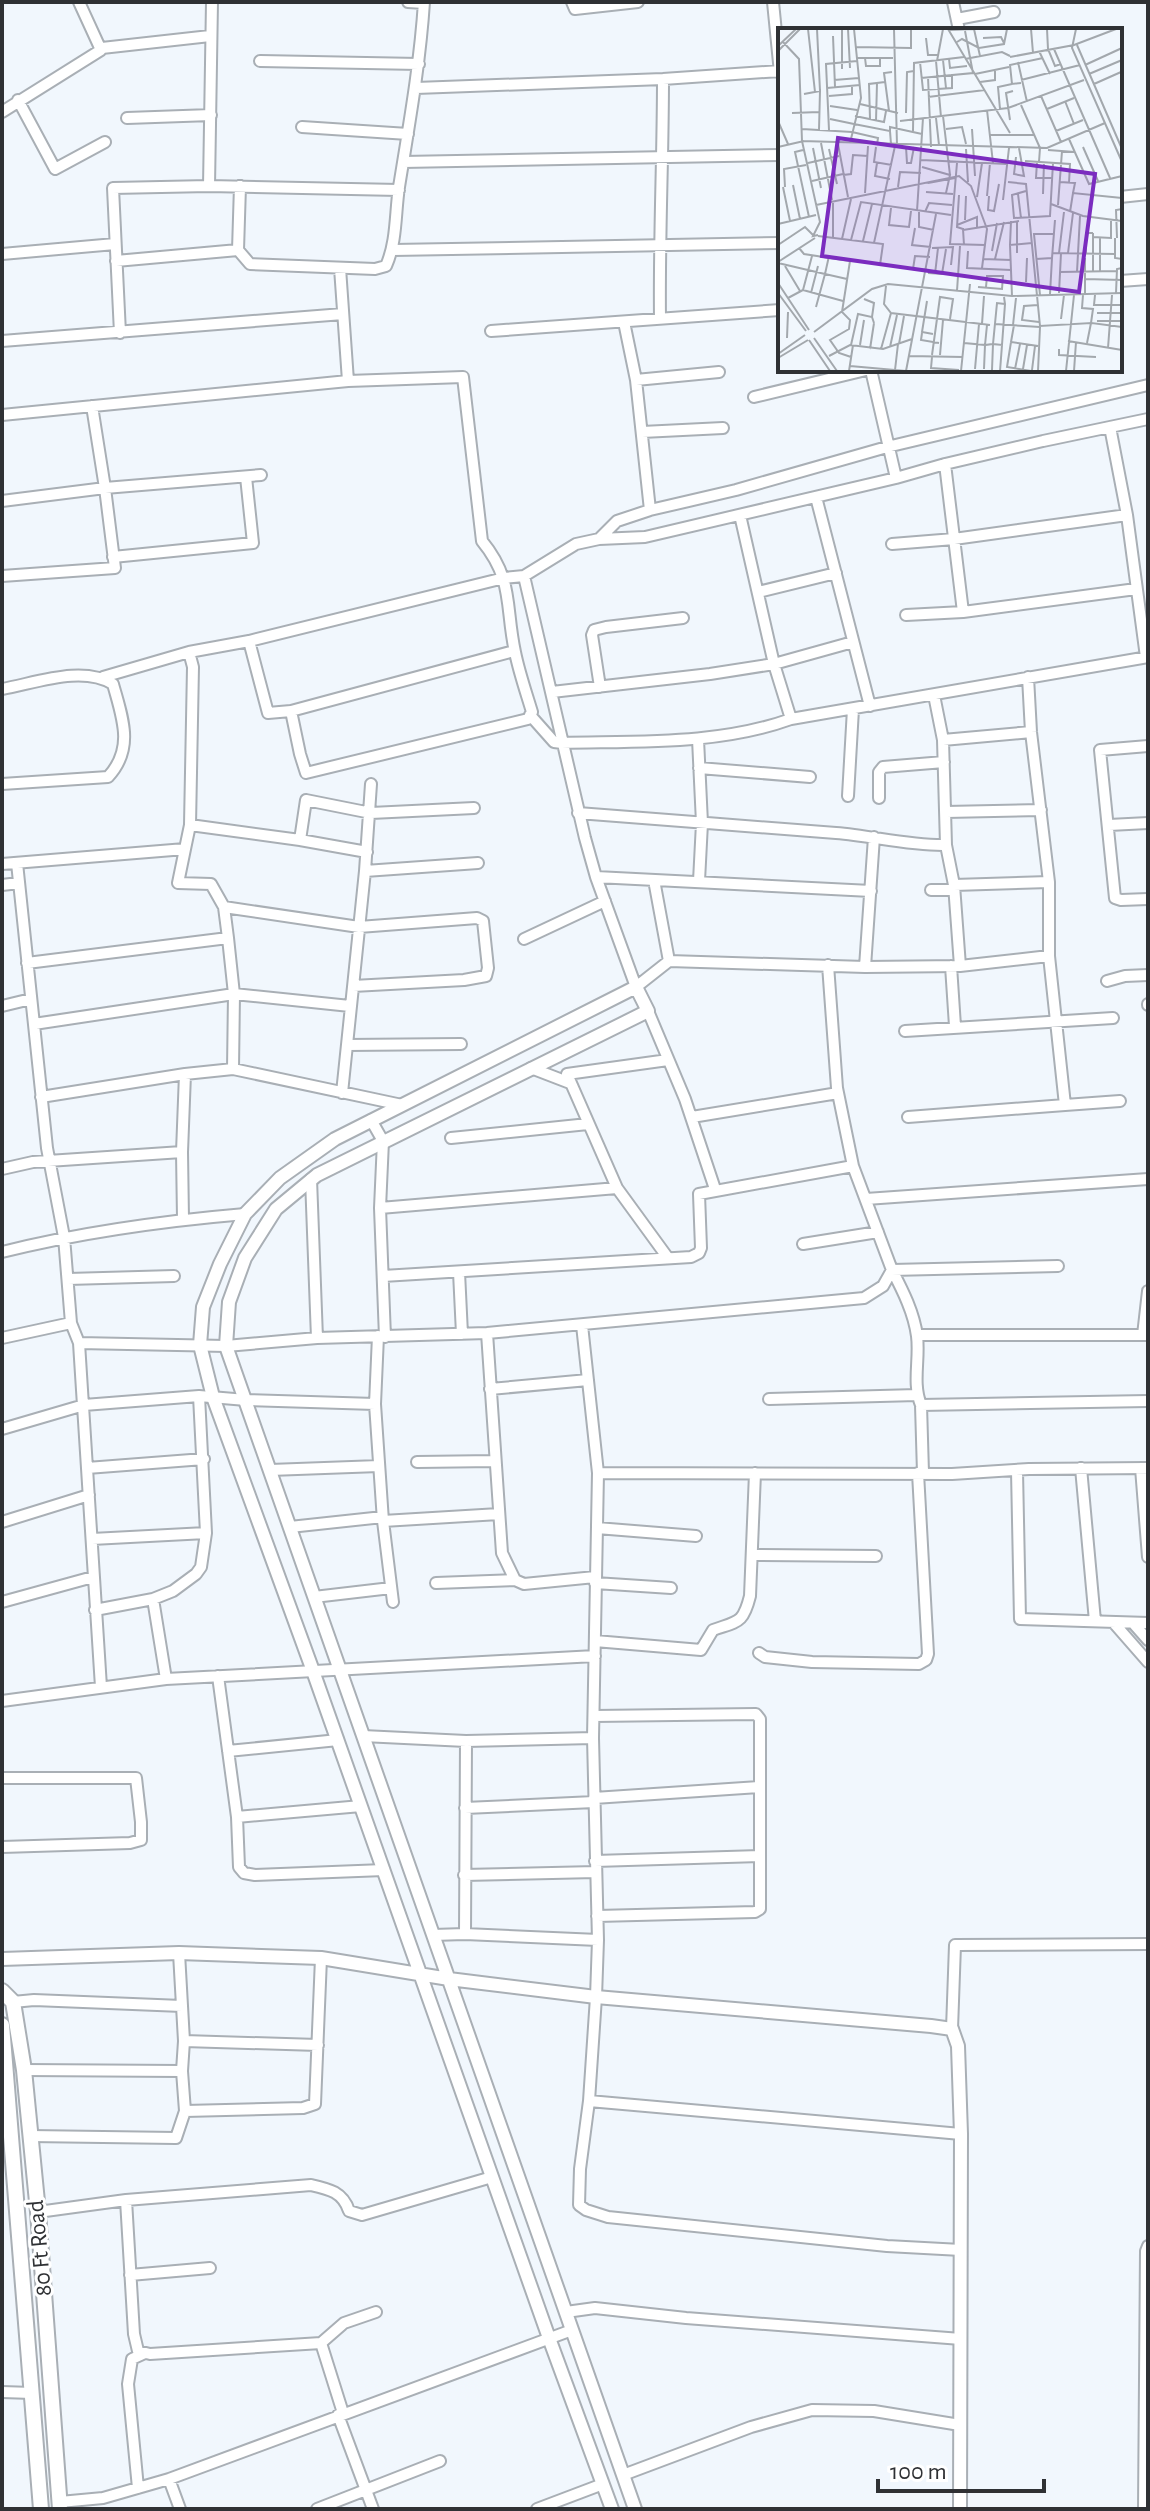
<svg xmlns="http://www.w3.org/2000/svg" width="1150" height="2511" font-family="'Alegreya Sans',sans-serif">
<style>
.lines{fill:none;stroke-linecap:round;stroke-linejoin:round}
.minor-casing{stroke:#a9afb5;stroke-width:14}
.tertiary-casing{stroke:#a9afb5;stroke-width:16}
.secondary-casing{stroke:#a9afb5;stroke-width:18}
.minor{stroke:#fff;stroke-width:10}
.tertiary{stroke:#fff;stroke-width:12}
.secondary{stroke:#fff;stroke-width:14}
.labels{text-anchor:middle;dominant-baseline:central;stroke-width:6;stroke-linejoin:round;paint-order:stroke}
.street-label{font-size:24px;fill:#2f3134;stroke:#fff}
.inset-road{fill:none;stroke:#a3a8ad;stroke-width:2}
.view{fill:#7b2cbf;fill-opacity:0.15;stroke:#7b2cbf;stroke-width:4}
.inset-edge{fill:none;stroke:#2f3134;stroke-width:4}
</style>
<rect width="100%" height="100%" fill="#f1f7fd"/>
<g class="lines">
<defs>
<path id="minor" d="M 212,2 L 209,186 L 399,190
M 408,2 L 424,3
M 572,2 L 575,9 L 638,2
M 773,2 L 780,73
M 953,2 L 959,30
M 957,19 L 994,12
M 102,48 L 210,36
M 260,61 L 419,64
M 416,88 L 663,79 L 780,71
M 18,100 L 55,169 L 105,142
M 2,112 L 101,50 L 79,2
M 127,118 L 211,115
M 302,127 L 408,134
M 403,162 L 780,155
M 240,186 L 238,250 L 250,264 L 375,269 L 386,266 C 397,241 395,214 399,187 C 409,125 420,64 424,2
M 1120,197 L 1148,194
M 393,250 L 780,243
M 2,254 L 115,244
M 116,261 L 238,250
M 340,268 L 348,381
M 1120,281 L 1148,279
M 660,318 C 659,238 663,158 663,79
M 624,322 L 636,380 L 650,510 L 736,490 L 887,447 L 1148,385
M 491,331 L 780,310
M 120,333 L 113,188 L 209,186
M 2,341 L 343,314
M 871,370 L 896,478
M 636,380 L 719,372
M 754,397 L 866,370
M 2,415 L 348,381 L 463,377 L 482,541 C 514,580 505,606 515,652 C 519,672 526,692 532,712 L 528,719 L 306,773 L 300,754 L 291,711 L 268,713 L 249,641
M 1110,427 L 1127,515 L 1146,657
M 642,432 L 723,428
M 945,464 L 963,612
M 816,497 L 870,706
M 2,501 L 105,488 L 261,475
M 599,539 L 617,521 L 650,510
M 892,544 L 954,539 L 1127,515
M 113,557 L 253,543 L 246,477
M 2,576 L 115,568 L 105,488 L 92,406
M 524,576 L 585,838 L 596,877 L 636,987 L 669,961 L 865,967 L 960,966 L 1049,956
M 758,592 L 836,573
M 906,615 L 963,612 L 1136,589
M 103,677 L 189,652
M 600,687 L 592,635 L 594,630 L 606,627 L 683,618
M 2,689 C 36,683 82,665 113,684 C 122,717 135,748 108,777 L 2,784
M 552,692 L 710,674 L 774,664 L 853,642
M 934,695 L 943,740 L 946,845 L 954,885 L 960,966
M 291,711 L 514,651
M 530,715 L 554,742 L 562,743 C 639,741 719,745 791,719 L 774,664 L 740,515
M 791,719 L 1148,657
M 698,739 L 702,823 L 699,881
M 943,740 L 1031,732
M 1148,746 L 1100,750 L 1115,898 L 1121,900 L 1148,899
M 699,768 L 810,777
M 848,796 L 853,709
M 879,798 L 879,772 L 883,767 L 944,762
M 946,812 L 1041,810
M 578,813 C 664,820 750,826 836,833 C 873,836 910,846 946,845
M 190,825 L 300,840 L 367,852
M 1109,825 L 1148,823
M 300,840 L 306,800 L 371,813 L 474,808
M 185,849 L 178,883 L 211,884 L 224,907 L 228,938 L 234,994 L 233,1069
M 17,863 L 47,1148 L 64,1237 L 71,1323 L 79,1343 L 101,1687
M 2,864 L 185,849 L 190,825 L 193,667 L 189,652 L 249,641 L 504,578 L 524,576 L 576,544 L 599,539 L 645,537 L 896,478 L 945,464 L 1043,441 L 1148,419
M 365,871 L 478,863
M 596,877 L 871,891
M 654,880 L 669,961
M 2,885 L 19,883
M 954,885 L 1049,882
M 931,890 L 954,890
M 224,907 L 359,927 L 477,918 L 483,921 L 488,968 L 486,976 L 464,980 L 353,986
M 524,939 L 605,901
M 27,963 L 228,938
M 951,966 L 955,1026
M 865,967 L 874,837
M 1107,981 L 1125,976 L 1148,975
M 1148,1004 L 1148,1005
M 2,1006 L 31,999
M 648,1011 L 685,1099 L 715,1189
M 34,1024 L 234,994 L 350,1006
M 905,1031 L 1113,1018
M 347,1045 L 461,1044
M 531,1068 L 570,1083
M 342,1093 L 365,871 L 371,784
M 41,1097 L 185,1074 L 233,1069 L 402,1105
M 1065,1105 L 1120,1101
M 692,1117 L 838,1093
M 908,1117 L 1065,1105 L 1049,956 L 1049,882 L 1031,732 L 1028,677
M 371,1120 L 383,1141 L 380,1208 L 385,1337
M 451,1138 L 588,1124
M 2,1169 L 33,1162 L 182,1152
M 311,1179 L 317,1338
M 866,1199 L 1148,1179
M 380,1208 L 617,1188
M 183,1219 L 182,1152 L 185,1074
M 803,1244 L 878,1232
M 2,1252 C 82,1232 163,1221 245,1214
M 668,1258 L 617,1188 L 567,1074 L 668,1060
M 459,1272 L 462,1334
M 383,1276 L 691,1257 L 699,1253 L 701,1248 L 699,1194 L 853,1166
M 68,1279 L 174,1276
M 582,1325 L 598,1473 L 593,1738 L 598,1940 L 596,1997 L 589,2101 L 580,2169 L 579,2205 L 586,2210 L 608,2217 L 887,2246 L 961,2250
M 487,1333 L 502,1553 L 515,1580 L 524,1584 L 595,1577
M 917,1335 L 1148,1335
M 1143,1335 L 1148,1291
M 378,1336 L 375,1404 L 383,1521 L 393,1602
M 2,1338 L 71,1323
M 79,1343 L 226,1346 L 317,1338 L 487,1333 L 864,1298 L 883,1286 L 892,1270 L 853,1166 L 837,1088 L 828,965
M 490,1389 L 588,1380
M 769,1399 L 917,1395
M 921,1405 L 1148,1401
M 2,1429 L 84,1405 L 199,1396
M 417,1462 L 495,1461
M 87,1468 L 204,1459
M 1081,1468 L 1095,1621
M 1141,1468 L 1148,1557
M 270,1470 L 379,1466
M 1017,1471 L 1020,1619 L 1148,1623
M 598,1473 L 952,1474 L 1029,1469 L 1148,1468
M 923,1473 L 921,1405 C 912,1383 920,1359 917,1336 C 914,1313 903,1291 892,1270 L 1058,1266
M 383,1521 L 499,1514
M 2,1522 L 89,1495
M 290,1527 L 383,1517
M 597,1528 L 696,1536
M 92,1539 L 206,1533
M 752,1555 L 876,1556
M 436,1583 L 515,1580
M 595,1583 L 671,1588
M 314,1597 L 391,1588
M 2,1602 L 93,1577
M 95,1610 L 153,1599
M 1113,1622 L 1148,1662
M 1133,1623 L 1148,1640
M 595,1641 L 701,1650 L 713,1630 C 738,1621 743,1624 750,1596 L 755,1473
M 759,1653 L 765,1657 L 812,1662 L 919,1664 L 926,1660 L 928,1654 L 918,1473
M 218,1676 L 237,1817 L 239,1867 L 244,1873 L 255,1875 L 384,1870
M 166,1679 L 153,1599 L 173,1591 L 196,1574 L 201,1567 L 206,1533 L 199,1396 L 246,1400 L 375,1404
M 2,1701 L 166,1679 L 595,1656
M 594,1716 L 756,1714 L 760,1719 L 760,1909 L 755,1912 L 597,1916
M 363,1736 L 466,1741 L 593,1738
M 228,1751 L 338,1740
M 2,1778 L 136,1778 L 141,1822 L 141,1840 L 130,1843 L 2,1847
M 594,1798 L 759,1787
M 465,1808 L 594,1802
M 237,1817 L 361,1806
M 595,1861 L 760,1856
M 464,1875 L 596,1872
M 465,1934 L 466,1741
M 433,1935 L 465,1934 L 598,1940
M 13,2002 L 34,2000 L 182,2006
M 952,2029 L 955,1945 L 1148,1944
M 184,2041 L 318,2045
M 24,2070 L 182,2071
M 589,2101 L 961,2134
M 185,2111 L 303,2108 L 315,2104 L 321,1958
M 30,2136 L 176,2138 L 185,2111 L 182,2071 L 184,2041 L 179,1953
M 126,2200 L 134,2334 L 138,2351 L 150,2354 L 321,2343 L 343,2413
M 38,2212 L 126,2200 L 311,2185 C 329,2189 343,2192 349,2211 L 362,2215 L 492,2177
M 130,2275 L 210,2268
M 566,2312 L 595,2308 L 686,2318 L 961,2339
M 321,2343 L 344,2323 L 376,2312
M 2,2392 L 32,2393
M 338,2415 L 373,2509
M 623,2475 L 751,2427 L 812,2410 L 874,2411 L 960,2425
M 169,2479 L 180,2509
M 138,2488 L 128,2384 L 132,2359 L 145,2353
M 60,2502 L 103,2498 L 169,2479 L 572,2330
M 317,2509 L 440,2461
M 537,2509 L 603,2484
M 1144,2509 L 1146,2251 L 1148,2246"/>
<path id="tertiary" d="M 2,1959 L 179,1953 L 321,1958 L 449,1979 L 596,1997 L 931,2026 L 952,2029 L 958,2046 L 961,2134 L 960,2509
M 612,2509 L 549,2338 L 313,1671 L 213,1397 L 200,1345 L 203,1307 L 220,1264 L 245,1214 L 280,1178 L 335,1139 L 636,987 L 648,1011 L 317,1175 L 276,1209 L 245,1258 L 229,1302 L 226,1346 L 635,2509"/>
<path id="secondary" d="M 2,1991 L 13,2002 L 24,2070 L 38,2212 L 60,2509
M 2,2025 L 41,2509"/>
</defs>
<use href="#minor" class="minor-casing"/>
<use href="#tertiary" class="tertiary-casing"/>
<use href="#secondary" class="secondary-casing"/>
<use href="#minor" class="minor"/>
<use href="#tertiary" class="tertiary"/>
<use href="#secondary" class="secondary"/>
</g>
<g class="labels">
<g class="street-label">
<text transform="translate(40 2248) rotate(-95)">80 Ft Road</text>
</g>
</g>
<g transform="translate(778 28)">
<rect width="344" height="344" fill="#f1f7fd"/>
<path class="inset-road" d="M 30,1 L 37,64M 39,1 L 42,63M 64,1 L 64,41M 70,1 L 72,40M 116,1 L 119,117M 170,1 L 232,105M 196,1 L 202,28M 253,1 L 255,25M 269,1 L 270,21 L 277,38 L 283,36M 298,1 L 294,20 L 344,134M 171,2 L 196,1M 55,8 L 57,59M 148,10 L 150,27 L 160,27M 205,10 L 223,9 L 226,15M 5,14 L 21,31 L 24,113M 179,14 L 184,11 L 201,20 L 226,16 L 229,1M 299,17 L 344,121M 0,18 L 18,1M 77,19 L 133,20 L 133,1M 276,21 L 332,150M 0,23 L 22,1M 261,23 L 272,46M 232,29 L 296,17 L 338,1M 79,30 L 115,30M 87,30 L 88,38 L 102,38 L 102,30M 171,31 L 172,40 L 189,38M 187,31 L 224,24 L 232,28M 165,32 L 168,60M 158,33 L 163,89M 159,33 L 165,1M 142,34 L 145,62 L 174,60 L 174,46M 240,34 L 249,74M 307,37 L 344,20M 197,46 L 231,39M 311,46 L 344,32M 150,49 L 153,119M 143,50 L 195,45 L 187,3M 56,52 L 81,50M 243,52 L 302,37M 202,54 L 217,52 L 217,43M 243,55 L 234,56 L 232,37 L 265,30M 316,56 L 343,44M 49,60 L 82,57M 26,66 L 42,63 L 41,102M 51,68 L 74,66 L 74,58M 263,68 L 283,114M 150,69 L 207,62M 287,73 L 296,96M 82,76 L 120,85M 243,77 L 262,120 L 261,134M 52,78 L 79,82M 222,81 L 220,59 L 234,56M 269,81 L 296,70M 209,82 L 215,135M 111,83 L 106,45 L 114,44M 14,85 L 41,84M 128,85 L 129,44 L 136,43M 77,88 L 106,94 L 108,83M 165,88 L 172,147M 158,90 L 161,117M 52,91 L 76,96M 92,91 L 91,56 L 107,54M 232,92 L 228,65 L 235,63M 0,93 L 10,116M 98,93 L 99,55M 122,93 L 230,80 L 306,52M 76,96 L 112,103 L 113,116M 24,101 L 74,104M 168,101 L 184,99 L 188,116M 194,101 L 197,148M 51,102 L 48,36 L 79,33M 112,103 L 112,99 L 144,106M 135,103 L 136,35 L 186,29M 278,103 L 305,92M 74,104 L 100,110 L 99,117M 212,107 L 257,107M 291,111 L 311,156 L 344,148M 24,113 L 269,120 L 327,95M 24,113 L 42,194 L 35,208 L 40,207M 43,115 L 54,172M 72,115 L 83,70 L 76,1M 60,116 L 70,169M 0,119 L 26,113M 98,119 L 96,134 L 114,137M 128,119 L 129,135 L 133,135 L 136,119M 305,119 L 320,153M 35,120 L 43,160M 51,121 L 59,156M 188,121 L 190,154M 25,122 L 17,124 L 31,189M 270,122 L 297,124M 238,129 L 236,146 L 246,148 L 241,120M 143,132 L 229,136M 247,133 L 292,136 L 291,155M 259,134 L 258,150 L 275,150M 30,135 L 61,128M 99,135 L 97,148 L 112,151M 179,135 L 172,216 L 207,217M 144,139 L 172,147 L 168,165M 65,147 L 73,146 L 75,127 L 90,128M 34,153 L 65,146M 230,154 L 248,156 L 262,298 L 313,295 L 309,315M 282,154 L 297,155 L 295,165M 150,155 L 177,150M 15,157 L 22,191M 5,159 L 12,193M 7,159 L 6,141 L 28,137M 120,159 L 122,144 L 143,145M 248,163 L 234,167 L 236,190 L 272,188 L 275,135M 148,164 L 175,166M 87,165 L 90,118M 240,166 L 243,190M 265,166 L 266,134M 181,167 L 179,199 L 185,201 L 186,217M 209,168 L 212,135M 211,168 L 210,182 L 216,183 L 221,156M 199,169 L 204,135M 225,172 L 231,120M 55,175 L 55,210M 273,176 L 305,188 L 344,193M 38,177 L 181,148 L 193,158 L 209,201 L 204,240M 280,177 L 284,123M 113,180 L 111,197 L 131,199 L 133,183M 139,183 L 145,90M 141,184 L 141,199 L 156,202M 147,184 L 151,175 L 174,177M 292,184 L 295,165 L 344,170M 187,192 L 188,168M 233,193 L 232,217 L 254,215M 239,193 L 239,225M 0,196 L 38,187M 179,197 L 199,189 L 199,200M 137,200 L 134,217 L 153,219M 185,202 L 241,193M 315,205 L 315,209 L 333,210 L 333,193M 40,208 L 96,215 L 117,118M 315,209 L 315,243M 322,210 L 322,243M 337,210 L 337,230 L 344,231M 339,210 L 338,182 L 344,181M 64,211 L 73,171M 73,212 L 83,174 L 173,187M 85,213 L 94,176M 97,215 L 105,216 L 102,237M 0,217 L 27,199 L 35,207M 232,217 L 234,268M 21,220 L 26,226 L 72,233 L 64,284 L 72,292 L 71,301 L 52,312 L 61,325 L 73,329M 154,220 L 175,219 L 173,237M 190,223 L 189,240 L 233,242M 214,223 L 219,195M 274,225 L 337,226M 281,225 L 286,184M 290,225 L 295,185M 308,225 L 308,205 L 315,205M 51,228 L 47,246 L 69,251M 307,230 L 307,267M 205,231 L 233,232M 217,231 L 226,194M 258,231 L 274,230 L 277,192M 0,234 L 37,210M 0,235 L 47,246 L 38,279M 7,238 L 22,263M 151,242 L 135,241 L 137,228 L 152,229M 282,244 L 339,243M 299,244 L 302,188M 150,245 L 164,246 L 168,221M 157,246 L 160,220M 307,251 L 344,252M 248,254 L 249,230M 0,255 L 31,302M 108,258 L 106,276 L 113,285 L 204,296M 200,259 L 224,261 L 225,248 L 209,248 L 208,259M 25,262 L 65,273M 179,263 L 182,218M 0,265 L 28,303M 33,265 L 40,238M 281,265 L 283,225M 338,265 L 339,241 L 344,240M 272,266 L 274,230M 262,267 L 256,206 L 276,206M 305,267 L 304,280 L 315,281 L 313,295 L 344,299M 317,267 L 316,277 L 344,277M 206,268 L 204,296 L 212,297M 226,269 L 227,276 L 224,317 L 215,316 L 219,275 L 227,276M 10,270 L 25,262 L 34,228M 86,271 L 96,275 L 94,289M 149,273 L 144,304 L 155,306M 260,277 L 246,278 L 244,292 L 261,294M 319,285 L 344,285M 283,291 L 286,267M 319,293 L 344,293M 217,296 L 262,299M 209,297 L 207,317 L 215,316 L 214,342M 235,297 L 238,270M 236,297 L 233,314 L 260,318M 36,304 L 94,261 L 110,256 L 234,268 L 344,265M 144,305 L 143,312 L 161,315M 9,310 L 10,284M 36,310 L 59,343M 31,312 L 52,343M 290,313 L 344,322M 233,314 L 229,339 L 253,343M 186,315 L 207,317 L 206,341M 121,316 L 126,288M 73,317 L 80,286 L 94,289 L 96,295M 82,317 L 86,292M 112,319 L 119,287M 330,320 L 334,267M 92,321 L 96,295M 103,321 L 113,285M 281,321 L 281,327 L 318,329M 0,326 L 27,307M 154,327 L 162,269 L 175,271 L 172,291M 162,327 L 165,292M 51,328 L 72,317 L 105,321 L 134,311M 131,328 L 185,329M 154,329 L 153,340 L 181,342M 0,330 L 30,312M 72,338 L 128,343M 197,341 L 201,296M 237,341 L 242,316M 245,341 L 249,317M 117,342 L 120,316M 254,342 L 257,318M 71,343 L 75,317M 128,343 L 158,186M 183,343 L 192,256M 222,343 L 224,317M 260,343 L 262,299M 288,343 L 296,267M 296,343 L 298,314"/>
<path class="view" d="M 60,110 L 317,146 L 301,264 L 44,228 Z"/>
<rect width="344" height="344" class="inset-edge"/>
</g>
<rect width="1150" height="2511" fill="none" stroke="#2f3134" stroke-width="8"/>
<path d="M878 2479v12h166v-12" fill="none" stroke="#2f3134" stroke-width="4"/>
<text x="890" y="2479" font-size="24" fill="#2f3134" stroke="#ffffff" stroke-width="6" paint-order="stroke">100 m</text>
</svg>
